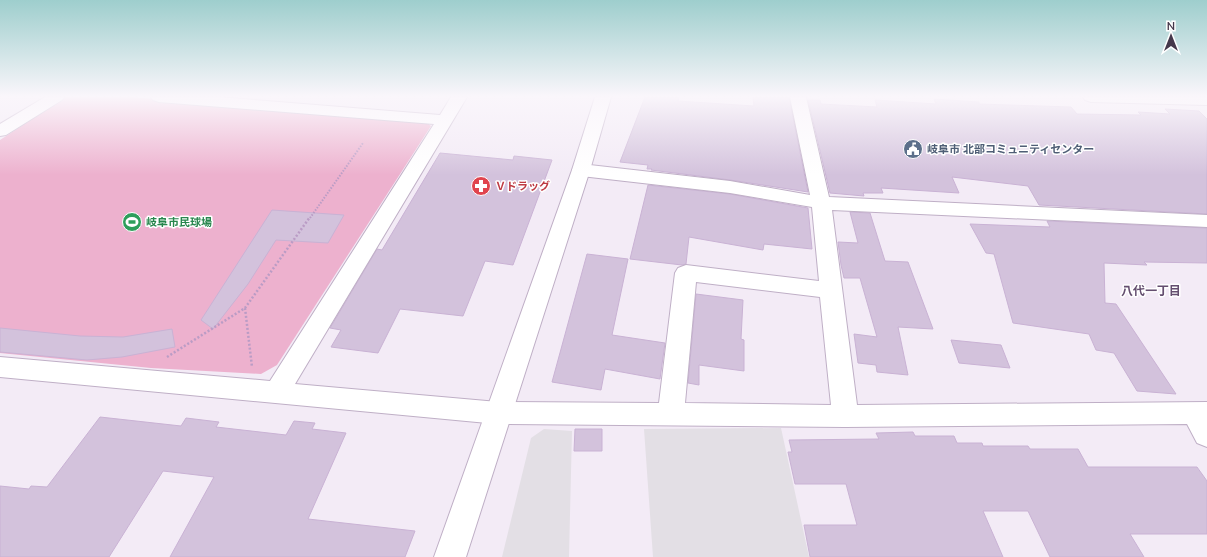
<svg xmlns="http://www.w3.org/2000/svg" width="1207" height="557" font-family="Mulish,'Noto Sans JP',sans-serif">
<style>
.green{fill:#edb1ce}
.parking{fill:#e3dfe5}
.building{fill:#d3c2dc;stroke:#c9b2d4}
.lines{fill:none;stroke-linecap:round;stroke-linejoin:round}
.minor-casing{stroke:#bfafc6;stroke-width:2}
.tertiary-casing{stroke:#bfafc6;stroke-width:2}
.path-far1{stroke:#ba9cc5;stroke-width:2;stroke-dasharray:1.5 1.5;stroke-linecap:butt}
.path{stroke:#ba9cc5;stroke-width:2.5;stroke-dasharray:2 2;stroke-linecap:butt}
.minor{fill:#fff;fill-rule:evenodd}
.tertiary{fill:#fff;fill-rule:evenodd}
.labels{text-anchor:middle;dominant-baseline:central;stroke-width:3;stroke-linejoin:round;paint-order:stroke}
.service-label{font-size:11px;font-weight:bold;fill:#4e5e75;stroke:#fff;text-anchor:start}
.health-label{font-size:11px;font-weight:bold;fill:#be3a42;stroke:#fff;text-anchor:start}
.leisure-label{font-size:11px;font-weight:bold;fill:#27864d;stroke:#fff;text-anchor:start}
.neighbourhood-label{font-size:12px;font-weight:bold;fill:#644e6f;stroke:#fff}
</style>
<rect width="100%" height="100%" fill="#f3ebf6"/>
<path class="green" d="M 66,97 L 131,97 L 426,122 L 431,126 L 277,365 L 261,374 L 151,368 L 0,353 L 0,140 Z"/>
<path class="parking" d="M 781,428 L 809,557 L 653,557 L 644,429 Z
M 544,429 L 572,431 L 569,557 L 502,557 L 531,438 Z"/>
<path class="building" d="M 645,97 L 679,97 L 678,101 L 754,106 L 753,97 L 789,97 L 808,192 L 730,180 L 651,170 L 652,169 L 647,169 L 648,165 L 620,162 Z
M 934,99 L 979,102 L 979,104 L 1071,107 L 1077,114 L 1141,115 L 1138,112 L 1170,114 L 1165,109 L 1199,111 L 1207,119 L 1207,214 L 1039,205 L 1028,186 L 952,177 L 959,193 L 881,188 L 883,193 L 863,193 L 864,196 L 830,193 L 808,100 L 820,100 L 821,104 L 877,107 L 875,100 L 936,104 Z
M 440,153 L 513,160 L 514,156 L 552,160 L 513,265 L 485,261 L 463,316 L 400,309 L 378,353 L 331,347 L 341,330 L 330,328 L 377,249 L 382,250 Z
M 648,185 L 730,194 L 808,208 L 812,249 L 764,244 L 763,250 L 689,237 L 686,264 L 682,265 L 630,259 Z
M 272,210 L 344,215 L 328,243 L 276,240 L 248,284 L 213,329 L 201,320 Z
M 850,212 L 870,213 L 885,261 L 908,262 L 933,329 L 898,327 L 908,375 L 877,372 L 876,365 L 858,363 L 854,334 L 877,337 L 860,278 L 844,278 L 841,265 L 838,242 L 858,243 Z
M 1047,221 L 1207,228 L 1207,263 L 1144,262 L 1147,265 L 1104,263 L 1105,303 L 1116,304 L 1176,394 L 1137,391 L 1114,353 L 1096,350 L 1089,334 L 1013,323 L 994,254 L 986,253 L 970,224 L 1050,227 Z
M 587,254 L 628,259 L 612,335 L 665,343 L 660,379 L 605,369 L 601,390 L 552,382 Z
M 696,294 L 743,300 L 741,339 L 744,340 L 744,371 L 699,365 L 699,385 L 688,383 Z
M 0,328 L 80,336 L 123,337 L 172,329 L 175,347 L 122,357 L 87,360 L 0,352 Z
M 951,340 L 1001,345 L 1010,368 L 959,363 Z
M 100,417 L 181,426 L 186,418 L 219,422 L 216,427 L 286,435 L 294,421 L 315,423 L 312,429 L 346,433 L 308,519 L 415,531 L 405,557 L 170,557 L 214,477 L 163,471 L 109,557 L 0,557 L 0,486 L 29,489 L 31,486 L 47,487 Z
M 575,429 L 602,429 L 602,451 L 574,451 Z
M 913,432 L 915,436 L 954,436 L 957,443 L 982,443 L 983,446 L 1028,446 L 1030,449 L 1078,449 L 1088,467 L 1197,467 L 1207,481 L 1207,534 L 1130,534 L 1144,557 L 1050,557 L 1028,511 L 983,511 L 1003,557 L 810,557 L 804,525 L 857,525 L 846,484 L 795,484 L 788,452 L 792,452 L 789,440 L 879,439 L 876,433 Z"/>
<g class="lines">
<defs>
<path id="minor" d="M 45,97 L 64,97 L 62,100 L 6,135 L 0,136 L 0,124 Z
M 151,97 L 218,97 L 440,115 L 451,97 L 467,97 L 295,384 L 498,402 L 659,403 L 675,273 L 678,268 L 686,265 L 819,281 L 812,207 L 730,193 L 581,176 L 575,174 L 572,170 L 575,166 L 581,164 L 730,181 L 810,195 L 790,97 L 806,97 L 829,197 L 1207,215 L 1207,227 L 832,210 L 857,405 L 1207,402 L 1207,447 L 1197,443 L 1187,424 L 845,427 L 498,424 L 0,377 L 0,357 L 270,381 L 434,124 L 159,102 L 153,100 ZM 696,282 L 820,297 L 831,405 L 685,403 Z"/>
<path id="tertiary" d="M 595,97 L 611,97 L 590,170 L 466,557 L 434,557 L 572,170 Z
M 1083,97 L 1207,97 L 1207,105 L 1091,102 L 1085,100 Z"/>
</defs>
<use href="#minor" class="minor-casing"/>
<use href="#tertiary" class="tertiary-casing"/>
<path class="path-far1" d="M 310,218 L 363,143"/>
<path class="path" d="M 245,308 L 252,367
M 167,357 L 245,308 L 310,217"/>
<use href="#minor" class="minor"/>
<use href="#tertiary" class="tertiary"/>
</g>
<linearGradient id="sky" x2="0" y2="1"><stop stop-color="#9ececd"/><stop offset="0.55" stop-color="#faf6fb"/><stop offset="1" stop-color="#faf6fb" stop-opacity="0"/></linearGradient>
<rect width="1207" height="175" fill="url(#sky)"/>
<defs>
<symbol id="civic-disc" viewBox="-11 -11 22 22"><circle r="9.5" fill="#5c6f8a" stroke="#fff"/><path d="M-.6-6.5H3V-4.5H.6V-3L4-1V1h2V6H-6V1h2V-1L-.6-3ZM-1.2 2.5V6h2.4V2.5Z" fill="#fff"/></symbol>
<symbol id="pharmacy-disc" viewBox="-11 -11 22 22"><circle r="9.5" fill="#e0444e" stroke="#fff"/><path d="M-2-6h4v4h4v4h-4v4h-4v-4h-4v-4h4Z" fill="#fff"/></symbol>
<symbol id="stadium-disc" viewBox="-11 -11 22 22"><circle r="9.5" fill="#2e9e5b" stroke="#fff"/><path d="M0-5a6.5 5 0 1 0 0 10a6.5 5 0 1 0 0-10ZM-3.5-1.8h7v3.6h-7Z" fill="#fff"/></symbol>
</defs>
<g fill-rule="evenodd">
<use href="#civic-disc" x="902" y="138" width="22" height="22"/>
<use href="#pharmacy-disc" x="470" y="175" width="22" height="22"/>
<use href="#stadium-disc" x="121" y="211" width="22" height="22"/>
</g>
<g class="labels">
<g class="service-label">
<text x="927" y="149">岐阜市 北部コミュニティセンター</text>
</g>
<g class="health-label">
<text x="495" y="186">Ｖドラッグ</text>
</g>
<g class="leisure-label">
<text x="146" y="222">岐阜市民球場</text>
</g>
<g class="neighbourhood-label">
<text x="1151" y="290">八代一丁目</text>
</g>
</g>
<g transform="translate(1171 36)" stroke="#ffffff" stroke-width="3" paint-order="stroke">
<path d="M0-3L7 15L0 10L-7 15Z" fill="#45384b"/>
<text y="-6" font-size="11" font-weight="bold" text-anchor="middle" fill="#45384b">N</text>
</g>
</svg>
